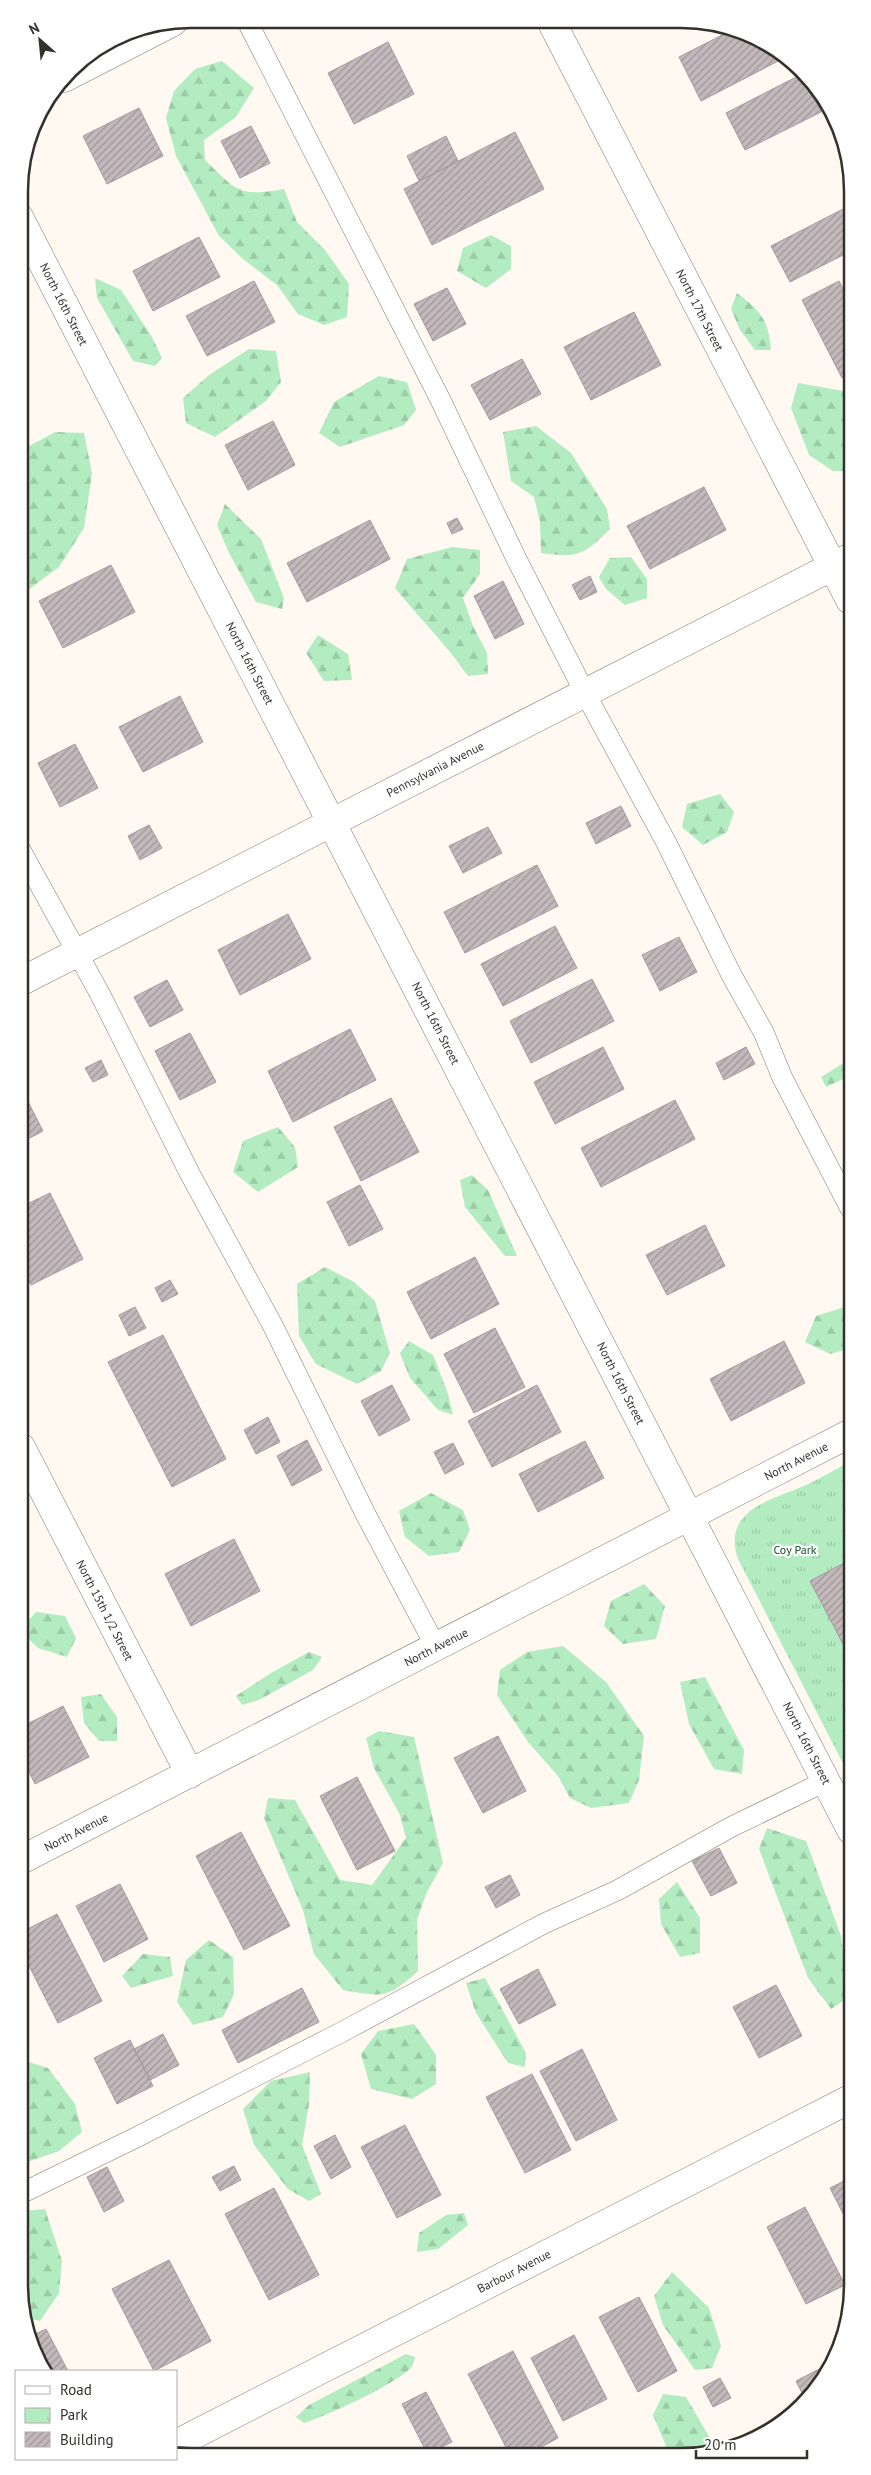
<svg xmlns="http://www.w3.org/2000/svg" width="871" height="2475" font-family="'PT Sans',sans-serif">
<style>
.forest{fill:url(#forest-firs)}
.park{fill:url(#park-tufts)}
.building{fill:url(#building-hatch);stroke:#a5999e}
.lines{fill:none;stroke-linecap:round;stroke-linejoin:round}
.lane-casing{stroke:#817b73;stroke-width:21}
.street-casing{stroke:#817b73;stroke-width:29}
.lane{stroke:#fff;stroke-width:20}
.street{stroke:#fff;stroke-width:28}
.labels{text-anchor:middle;dominant-baseline:central;stroke-width:4.5;stroke-linejoin:round;paint-order:stroke}
.street-label{font-size:12px;fill:#34312d;stroke:#fff}
.park-label{font-size:12px;fill:#144927;stroke:#fff}
.rim{fill:none;stroke:#34312d;stroke-width:2.5}
</style>
<defs>
<pattern id="forest-firs" width="22" height="20" patternUnits="userSpaceOnUse" patternTransform="scale(1.25)"><rect width="22" height="20" fill="#b2ecc0"/><path d="M5 1l3.5 6h-7zM16 11l3.5 6h-7z" fill="#9acba5"/></pattern>
<pattern id="park-tufts" width="24" height="20" patternUnits="userSpaceOnUse" patternTransform="scale(1.25)"><rect width="24" height="20" fill="#b2ecc0"/><path d="M3 7l-1-3M5 7V3M7 7l1-3M15 17l-1-3M17 17v-4M19 17l1-3" fill="none" stroke="#9acba5"/></pattern>
<pattern id="building-hatch" width="6" height="6" patternUnits="userSpaceOnUse" patternTransform="scale(1.25)"><rect width="6" height="6" fill="#c3b8bc"/><path d="M-1 1l2-2M0 6l6-6M5 7l2-2" fill="none" stroke="#9f9699"/></pattern>
</defs>
<rect width="100%" height="100%" fill="#fff9f1"/>
<path class="forest" d="M 293,19 L 364,20 L 340,26 L 302,29 Z
M 222,61 L 254,88 L 236,117 L 204,140 L 205,160 C 237,191 238,197 284,189 L 297,222 L 325,250 L 349,284 L 347,317 L 324,325 L 298,314 L 277,285 L 243,259 L 219,236 L 176,156 L 166,118 L 174,91 L 195,69 Z
M 491,235 L 511,246 L 511,269 L 486,288 L 457,271 L 463,248 Z
M 95,278 L 121,290 L 152,337 L 162,358 L 155,366 L 133,361 L 97,298 Z
M 737,293 C 759,310 769,319 771,350 L 755,350 L 740,330 L 731,309 Z
M 249,349 L 276,351 L 281,382 L 266,401 L 215,437 L 186,423 L 183,398 L 209,375 Z
M 379,376 L 407,382 L 416,410 L 404,425 L 340,447 L 319,433 L 334,402 Z
M 798,383 L 849,392 L 849,471 L 833,471 L 809,455 L 791,408 Z
M 536,426 L 571,453 L 607,509 L 610,529 C 583,556 578,558 541,553 L 540,522 L 534,497 L 511,481 L 503,432 Z
M 55,432 L 84,433 L 92,473 L 84,528 L 59,567 L 20,596 L 20,451 Z
M 225,504 L 261,539 L 284,598 L 282,609 L 256,602 L 229,553 L 217,525 Z
M 452,547 L 480,550 L 480,574 L 463,598 L 473,626 L 487,653 L 488,674 L 468,676 C 446,644 419,618 395,588 L 407,559 Z
M 631,557 L 647,579 L 647,598 L 625,605 L 606,589 L 599,577 L 610,558 Z
M 318,635 L 348,654 L 352,680 L 324,681 L 306,653 Z
M 720,794 L 734,812 L 727,832 L 703,845 L 682,827 L 687,804 Z
M 850,1059 L 850,1076 L 826,1087 L 821,1077 Z
M 278,1127 L 295,1147 L 298,1167 L 258,1192 L 233,1172 L 243,1141 Z
M 472,1175 L 488,1190 L 517,1256 L 505,1256 L 465,1207 L 460,1180 Z
M 325,1267 L 354,1282 L 375,1301 L 390,1353 L 381,1371 L 357,1384 L 316,1364 L 299,1336 L 297,1284 Z
M 851,1305 L 851,1348 L 830,1354 L 805,1342 L 816,1316 Z
M 409,1341 L 433,1355 L 448,1394 L 453,1415 L 438,1410 L 410,1378 L 400,1353 Z
M 431,1493 L 463,1510 L 470,1530 L 459,1552 L 429,1556 L 405,1537 L 399,1511 Z
M 644,1584 L 665,1606 L 656,1639 L 623,1644 L 604,1626 L 611,1601 Z
M 36,1612 L 65,1616 L 76,1638 L 67,1657 L 38,1648 L 21,1632 L 21,1629 Z
M 563,1646 L 606,1682 L 644,1736 L 639,1780 L 629,1803 L 591,1808 L 570,1798 L 558,1776 L 528,1742 L 497,1695 L 500,1670 L 527,1652 Z
M 309,1652 L 322,1657 L 313,1670 L 259,1700 L 242,1705 L 236,1696 L 271,1673 Z
M 705,1677 L 744,1750 L 742,1774 L 714,1769 L 689,1724 L 680,1682 Z
M 101,1694 L 117,1717 L 117,1741 L 99,1741 L 84,1723 L 81,1697 Z
M 379,1731 L 414,1737 L 443,1863 L 426,1894 L 417,1920 L 418,1971 C 387,1999 383,1997 343,1990 L 314,1954 L 303,1910 L 264,1818 L 268,1798 L 295,1800 L 340,1880 L 372,1885 L 406,1838 L 400,1815 L 374,1768 L 366,1738 Z
M 767,1828 L 806,1841 L 841,1936 L 849,1997 L 831,2009 L 808,1978 L 759,1849 Z
M 677,1882 L 700,1918 L 700,1953 L 680,1957 L 661,1924 L 659,1899 Z
M 209,1940 L 233,1957 L 234,1994 L 223,2017 L 193,2025 L 177,2002 L 186,1960 Z
M 143,1954 L 170,1957 L 173,1976 L 131,1988 L 122,1976 Z
M 485,1978 L 526,2053 L 525,2067 L 508,2063 L 476,2013 L 466,1983 Z
M 414,2024 L 436,2055 L 436,2084 L 412,2099 L 371,2089 L 361,2054 L 378,2031 Z
M 22,2060 L 48,2068 L 75,2104 L 82,2132 L 59,2151 L 22,2164 Z
M 310,2072 L 309,2104 L 302,2145 L 321,2194 L 309,2201 L 288,2189 L 254,2145 L 243,2109 L 271,2081 Z
M 45,2209 L 62,2261 L 59,2293 L 40,2321 L 22,2317 L 22,2211 Z
M 464,2213 L 468,2225 L 438,2249 L 417,2252 L 419,2233 L 446,2215 Z
M 672,2272 L 709,2308 L 721,2346 L 712,2368 L 695,2370 L 663,2325 L 654,2296 Z
M 406,2354 L 415,2357 C 414,2361 413,2365 411,2368 C 392,2386 329,2415 304,2423 L 296,2417 L 309,2405 Z
M 663,2394 L 686,2397 L 718,2452 L 669,2453 L 653,2415 Z"/>
<path class="park" d="M 851,1461 L 851,1779 L 738,1559 C 721,1510 772,1500 806,1485 C 821,1478 836,1469 851,1461 Z"/>
<path class="building" d="M 734,29 L 757,37 L 786,57 L 701,101 L 679,57 Z
M 388,42 L 414,94 L 354,124 L 328,73 Z
M 802,74 L 821,112 L 745,150 L 726,113 Z
M 139,108 L 163,156 L 107,184 L 83,136 Z
M 251,126 L 270,163 L 240,178 L 221,141 Z
M 515,132 L 544,189 L 432,245 L 404,189 Z
M 446,136 L 458,161 L 419,181 L 407,156 Z
M 849,206 L 849,252 L 790,282 L 771,246 Z
M 199,237 L 220,277 L 153,311 L 133,271 Z
M 254,281 L 275,322 L 207,356 L 186,316 Z
M 839,281 L 849,301 L 849,374 L 842,378 L 802,300 Z
M 447,288 L 466,324 L 433,341 L 414,304 Z
M 634,312 L 661,365 L 591,400 L 564,347 Z
M 522,359 L 541,394 L 490,420 L 471,385 Z
M 273,421 L 295,465 L 248,490 L 225,445 Z
M 704,487 L 726,530 L 650,569 L 627,526 Z
M 457,518 L 463,529 L 452,534 L 447,523 Z
M 370,520 L 390,559 L 307,602 L 287,563 Z
M 111,565 L 135,612 L 63,648 L 39,601 Z
M 590,576 L 597,592 L 580,600 L 572,585 Z
M 503,581 L 524,624 L 495,639 L 474,596 Z
M 180,696 L 203,742 L 143,772 L 119,727 Z
M 75,744 L 98,788 L 60,807 L 38,763 Z
M 621,806 L 631,826 L 596,844 L 586,823 Z
M 149,825 L 162,848 L 140,860 L 128,836 Z
M 488,827 L 502,853 L 463,873 L 449,846 Z
M 537,865 L 558,906 L 465,953 L 444,912 Z
M 288,914 L 311,959 L 240,995 L 218,950 Z
M 555,926 L 577,968 L 503,1006 L 481,964 Z
M 679,937 L 697,972 L 660,991 L 642,955 Z
M 592,979 L 614,1021 L 531,1063 L 510,1021 Z
M 167,980 L 183,1010 L 150,1027 L 134,997 Z
M 350,1029 L 376,1080 L 293,1122 L 268,1071 Z
M 190,1033 L 216,1082 L 180,1100 L 155,1051 Z
M 603,1047 L 624,1089 L 555,1124 L 534,1082 Z
M 746,1047 L 755,1064 L 724,1080 L 716,1063 Z
M 101,1060 L 108,1075 L 93,1082 L 85,1068 Z
M 20,1086 L 43,1131 L 20,1143 Z
M 391,1098 L 419,1152 L 361,1181 L 334,1127 Z
M 675,1100 L 695,1139 L 601,1187 L 581,1148 Z
M 360,1185 L 383,1229 L 349,1246 L 327,1202 Z
M 50,1193 L 83,1259 L 31,1285 L 21,1264 L 21,1207 Z
M 705,1225 L 725,1266 L 667,1295 L 646,1255 Z
M 475,1257 L 499,1304 L 431,1339 L 407,1292 Z
M 170,1280 L 178,1294 L 162,1302 L 155,1288 Z
M 135,1307 L 146,1328 L 129,1336 L 119,1315 Z
M 495,1328 L 525,1387 L 474,1413 L 444,1354 Z
M 163,1335 L 226,1459 L 172,1487 L 108,1362 Z
M 784,1341 L 805,1383 L 731,1421 L 710,1379 Z
M 392,1385 L 410,1420 L 379,1436 L 361,1401 Z
M 537,1385 L 561,1432 L 492,1467 L 468,1421 Z
M 268,1417 L 280,1442 L 256,1454 L 244,1430 Z
M 307,1440 L 322,1470 L 292,1486 L 277,1456 Z
M 585,1441 L 604,1478 L 538,1512 L 519,1474 Z
M 453,1443 L 464,1464 L 445,1474 L 434,1452 Z
M 234,1539 L 260,1591 L 191,1626 L 165,1574 Z
M 848,1561 L 851,1567 L 851,1640 L 843,1644 L 810,1581 Z
M 63,1706 L 89,1757 L 35,1784 L 21,1756 L 21,1727 Z
M 498,1736 L 526,1791 L 483,1813 L 454,1758 Z
M 357,1777 L 395,1851 L 357,1870 L 320,1796 Z
M 241,1832 L 290,1926 L 244,1950 L 196,1856 Z
M 719,1848 L 737,1883 L 711,1896 L 692,1861 Z
M 510,1875 L 520,1895 L 496,1908 L 485,1887 Z
M 120,1884 L 148,1939 L 104,1962 L 76,1906 Z
M 57,1914 L 102,2001 L 58,2023 L 22,1952 L 22,1932 Z
M 538,1969 L 556,2005 L 519,2024 L 500,1989 Z
M 776,1985 L 802,2036 L 759,2058 L 733,2007 Z
M 302,1988 L 319,2022 L 238,2063 L 222,2030 Z
M 163,2034 L 179,2065 L 150,2080 L 134,2049 Z
M 130,2040 L 153,2086 L 117,2104 L 94,2058 Z
M 582,2049 L 617,2120 L 576,2141 L 540,2071 Z
M 532,2074 L 571,2150 L 525,2173 L 486,2097 Z
M 405,2125 L 441,2195 L 397,2218 L 361,2147 Z
M 335,2135 L 351,2167 L 331,2179 L 314,2146 Z
M 234,2166 L 241,2180 L 220,2191 L 212,2177 Z
M 107,2167 L 124,2201 L 104,2212 L 87,2177 Z
M 852,2177 L 852,2231 L 830,2188 Z
M 274,2188 L 319,2275 L 269,2300 L 225,2214 Z
M 805,2207 L 845,2285 L 806,2304 L 767,2227 Z
M 169,2260 L 211,2341 L 154,2371 L 112,2289 Z
M 639,2297 L 677,2371 L 638,2392 L 599,2317 Z
M 46,2329 L 68,2371 L 42,2370 L 29,2337 Z
M 574,2335 L 607,2399 L 563,2421 L 531,2358 Z
M 513,2351 L 558,2438 L 530,2453 L 509,2453 L 468,2374 Z
M 831,2363 L 810,2397 L 806,2401 L 796,2381 Z
M 720,2378 L 731,2398 L 713,2407 L 703,2387 Z
M 426,2392 L 452,2442 L 430,2453 L 427,2453 L 402,2404 Z"/>
<g class="lines">
<defs>
<path id="lane" d="M 246,19 L 440,399 L 517,560 L 585,693 L 666,842 L 732,976 L 764,1033 L 782,1077 L 850,1208
M 20,849 L 100,994 L 190,1174 L 273,1326 L 366,1515 L 436,1647
M 22,2193 L 135,2138 L 342,2032 L 543,1924 L 618,1890 L 731,1827 L 826,1781"/>
<path id="street" d="M 551,21 L 850,600
M 64,78 L 173,22
M 19,217 L 851,1830
M 20,982 L 849,558
M 21,1447 L 190,1774
M 21,1860 L 851,1433
M 176,2444 L 852,2098"/>
</defs>
<use href="#lane" class="lane-casing"/>
<use href="#street" class="street-casing"/>
<use href="#lane" class="lane"/>
<use href="#street" class="street"/>
</g>
<g class="labels">
<g class="street-label">
<text transform="translate(64 304) rotate(63)">North 16th Street</text>
<text transform="translate(700 310) rotate(63)">North 17th Street</text>
<text transform="translate(250 663) rotate(63)">North 16th Street</text>
<text transform="translate(435 769) rotate(-27)">Pennsylvania Avenue</text>
<text transform="translate(436 1023) rotate(63)">North 16th Street</text>
<text transform="translate(621 1383) rotate(63)">North 16th Street</text>
<text transform="translate(796 1461) rotate(-27)">North Avenue</text>
<text transform="translate(105 1610) rotate(63)">North 15th 1/2 Street</text>
<text transform="translate(436 1647) rotate(-27)">North Avenue</text>
<text transform="translate(807 1743) rotate(63)">North 16th Street</text>
<text transform="translate(76 1832) rotate(-27)">North Avenue</text>
<text transform="translate(514 2271) rotate(-27)">Barbour Avenue</text>
</g>
<g class="park-label">
<text x="795" y="1549">Coy Park</text>
</g>
</g>
<path d="M0 0H871V2475H0ZM191 28H681A163 163 0 0 1 844 191V2285A163 163 0 0 1 681 2448H191A163 163 0 0 1 28 2285V191A163 163 0 0 1 191 28Z" fill="#fff" fill-rule="evenodd"/>
<path class="rim" d="M191 28H681A163 163 0 0 1 844 191V2285A163 163 0 0 1 681 2448H191A163 163 0 0 1 28 2285V191A163 163 0 0 1 191 28Z"/>
<rect x="15" y="2370" width="162" height="90" fill="#ffffff" stroke="#aeadab"/>
<rect x="25" y="2386" width="25" height="8" fill="#ffffff" stroke="#aeadab"/>
<text x="60" y="2395" font-size="15" fill="#34312d">Road</text>
<rect x="25" y="2408" width="25" height="15" fill="url(#park-tufts)" stroke="#aeadab"/>
<text x="60" y="2420" font-size="15" fill="#34312d">Park</text>
<rect x="25" y="2432" width="25" height="15" fill="url(#building-hatch)" stroke="#aeadab"/>
<text x="60" y="2445" font-size="15" fill="#34312d">Building</text>
<g transform="translate(40 40) rotate(333)" stroke="#ffffff" stroke-width="4" paint-order="stroke">
<path d="M0-4L9 19L0 12L-9 19Z" fill="#34312d"/>
<text y="-8" font-size="14" font-weight="bold" text-anchor="middle" fill="#34312d">N</text>
</g>
<path d="M696 2450v8h111v-8" fill="none" stroke="#34312d" stroke-width="2.5"/>
<text x="704" y="2450" font-size="15" fill="#34312d" stroke="#ffffff" stroke-width="4" paint-order="stroke">20 m</text>
</svg>
